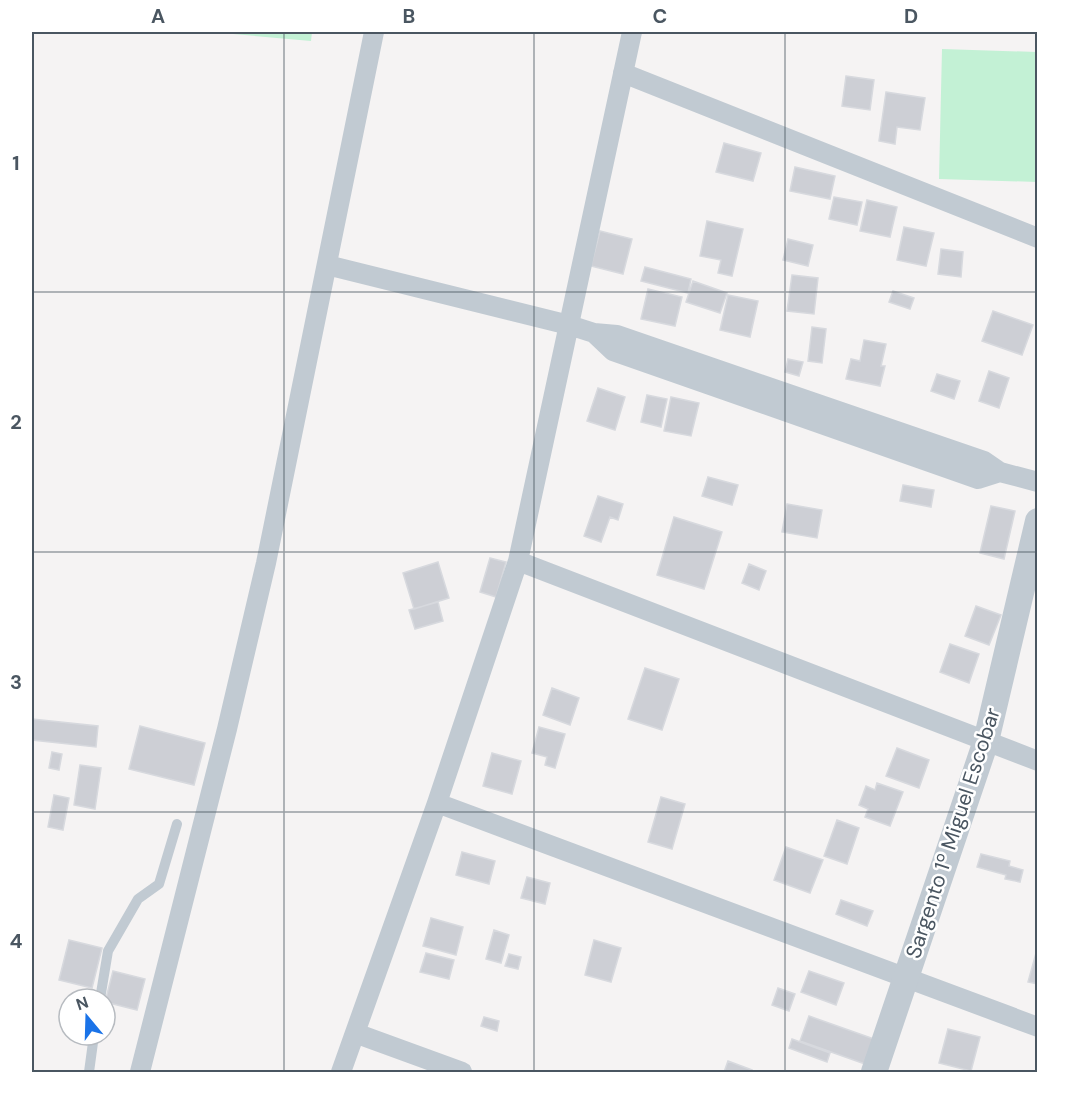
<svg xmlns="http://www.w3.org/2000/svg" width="1069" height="1104" font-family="'DM Sans',sans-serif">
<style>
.green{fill:#c3f1d5}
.building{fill:#cdcfd5;stroke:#d7d9de;stroke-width:1.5}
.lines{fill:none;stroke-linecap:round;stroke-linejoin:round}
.service{stroke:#c1cad2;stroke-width:10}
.minor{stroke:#c1cad2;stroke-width:20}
.tertiary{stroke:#c1cad2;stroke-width:26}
.grid{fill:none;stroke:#4a5661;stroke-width:1.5;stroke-opacity:0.55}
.labels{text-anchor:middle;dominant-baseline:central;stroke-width:5;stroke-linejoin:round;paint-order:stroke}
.street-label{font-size:21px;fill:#4a5661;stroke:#fff}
.neatline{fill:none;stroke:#4a5661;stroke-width:2}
.grid-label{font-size:20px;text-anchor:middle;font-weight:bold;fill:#4a5661}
</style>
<rect width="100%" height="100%" fill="#f5f3f3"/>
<path class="green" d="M 210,32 L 312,32 L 311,41 Z
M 942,49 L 1037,52 L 1037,182 L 939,179 Z"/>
<path class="building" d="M 846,76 L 874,80 L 870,110 L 842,106 Z
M 886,92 L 925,98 L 920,130 L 897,127 L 895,144 L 879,141 Z
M 724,143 L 761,153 L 753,181 L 716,172 Z
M 795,167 L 835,176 L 830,199 L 790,191 Z
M 834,197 L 862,202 L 857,225 L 829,219 Z
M 867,200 L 897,207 L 890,237 L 860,231 Z
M 707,221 L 743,229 L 732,276 L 718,273 L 721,260 L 700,256 Z
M 904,227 L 934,233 L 926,266 L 897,260 Z
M 600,231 L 632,239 L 623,274 L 591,266 Z
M 788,239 L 813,245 L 808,266 L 783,260 Z
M 941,249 L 963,252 L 961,277 L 938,274 Z
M 645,267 L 691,279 L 688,293 L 641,281 Z
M 792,275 L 818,278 L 814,314 L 787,311 Z
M 693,281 L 727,293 L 720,313 L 686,302 Z
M 648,289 L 682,297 L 675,326 L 641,319 Z
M 893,291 L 914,298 L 910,309 L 889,302 Z
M 728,295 L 758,301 L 750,337 L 720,330 Z
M 993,311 L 1033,325 L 1022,355 L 982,341 Z
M 812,327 L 826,329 L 822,363 L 808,361 Z
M 864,340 L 886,344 L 881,366 L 885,366 L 880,386 L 846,379 L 851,359 L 860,361 Z
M 788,359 L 803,362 L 799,376 L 785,372 Z
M 989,371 L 1009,378 L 999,408 L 979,401 Z
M 937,374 L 960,381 L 954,399 L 931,391 Z
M 598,388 L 625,397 L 615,430 L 587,421 Z
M 647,395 L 667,399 L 661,427 L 641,422 Z
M 671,397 L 699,403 L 691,436 L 664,431 Z
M 708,477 L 738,485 L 732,505 L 702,496 Z
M 903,485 L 934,490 L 931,507 L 900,501 Z
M 598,496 L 623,504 L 618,520 L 610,517 L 601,542 L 584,536 Z
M 787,504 L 822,510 L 817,538 L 782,532 Z
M 991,506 L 1015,511 L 1004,559 L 980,553 Z
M 674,517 L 722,532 L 704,589 L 657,575 Z
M 490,558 L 506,562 L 496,597 L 480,592 Z
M 438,562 L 449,598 L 414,609 L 403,573 Z
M 749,564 L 766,571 L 759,590 L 742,583 Z
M 438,602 L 443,621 L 415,629 L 409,610 Z
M 976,606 L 1001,615 L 989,645 L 965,636 Z
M 950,644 L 979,654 L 969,683 L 940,672 Z
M 645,668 L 679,679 L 662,730 L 628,719 Z
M 552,688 L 579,698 L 570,725 L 543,715 Z
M 32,719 L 98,726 L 96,747 L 32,740 Z
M 140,726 L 205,743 L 194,785 L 129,769 Z
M 539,727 L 565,734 L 555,768 L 545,765 L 547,757 L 532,753 Z
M 897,748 L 929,760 L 919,788 L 886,776 Z
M 52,752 L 62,754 L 59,770 L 49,768 Z
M 492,753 L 521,761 L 512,794 L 483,786 Z
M 80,765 L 101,768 L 95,809 L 74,805 Z
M 877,783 L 903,792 L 890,826 L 865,817 L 868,809 L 859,805 L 866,786 L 875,790 Z
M 54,795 L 69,798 L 63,830 L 48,827 Z
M 661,797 L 685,804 L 672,849 L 648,842 Z
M 837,820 L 859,828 L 847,864 L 824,856 Z
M 786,847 L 823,860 L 810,893 L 774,880 Z
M 462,852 L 495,861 L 489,884 L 456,875 Z
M 981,854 L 1010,861 L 1009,866 L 1023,870 L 1020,882 L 1005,879 L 1006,875 L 977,867 Z
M 527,877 L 550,883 L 545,904 L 521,898 Z
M 841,900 L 873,911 L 867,926 L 836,914 Z
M 431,918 L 463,927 L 456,955 L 423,946 Z
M 494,930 L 509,935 L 501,963 L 486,959 Z
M 69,940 L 102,948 L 92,988 L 59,980 Z
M 594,940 L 621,948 L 611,982 L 585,975 Z
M 1038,946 L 1038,984 L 1028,982 Z
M 426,953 L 454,960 L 449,979 L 420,972 Z
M 509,954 L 521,957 L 518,969 L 505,966 Z
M 113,971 L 145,979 L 137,1010 L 105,1002 Z
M 809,971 L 844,983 L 836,1005 L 801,992 Z
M 778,988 L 795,994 L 789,1011 L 772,1005 Z
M 809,1016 L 874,1039 L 865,1064 L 800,1041 Z
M 484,1017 L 499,1021 L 497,1031 L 481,1026 Z
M 948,1029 L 980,1037 L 971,1071 L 939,1063 Z
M 792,1039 L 830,1053 L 827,1062 L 789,1048 Z
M 728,1061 L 752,1070 L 751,1072 L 724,1072 Z"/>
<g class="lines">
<path class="service" d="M 100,999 L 108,951 L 138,899 L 159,884 L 177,824
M 89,1072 L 94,1035"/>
<path class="minor" d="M 623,73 L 1038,238
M 327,265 L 569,325 L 594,333 L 617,335 L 984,461 L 1000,472 L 1038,482
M 594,333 L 613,351 L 978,479 L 1000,472
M 518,561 L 1038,761
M 437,803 L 1038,1027
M 355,1033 L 462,1072
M 140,1072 L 227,729 L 266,563 L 374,32
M 341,1072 L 437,803 L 518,561 L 632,32"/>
<path class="tertiary" d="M 874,1072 L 986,741 L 1038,521"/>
</g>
<path class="grid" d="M 284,32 L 284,1072M 534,32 L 534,1072M 785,32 L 785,1072M 32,292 L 1038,292M 32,552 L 1038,552M 32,812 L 1038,812"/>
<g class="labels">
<g class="street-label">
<text transform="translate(953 833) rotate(-72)">Sargento 1º Miguel Escobar</text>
</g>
</g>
<rect width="1069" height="1104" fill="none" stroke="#ffffff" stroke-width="66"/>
<g transform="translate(87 1017) rotate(341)"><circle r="28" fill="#ffffff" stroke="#b7bbc0" stroke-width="1.5"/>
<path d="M0-4.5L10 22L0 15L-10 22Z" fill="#1a73e8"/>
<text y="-9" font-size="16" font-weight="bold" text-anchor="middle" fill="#4a5661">N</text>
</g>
<rect x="33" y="33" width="1003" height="1038" class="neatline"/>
<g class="grid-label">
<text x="158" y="23">A</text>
<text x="409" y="23">B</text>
<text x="660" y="23">C</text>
<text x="911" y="23">D</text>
<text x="16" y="170">1</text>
<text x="16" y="429">2</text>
<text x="16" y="689">3</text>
<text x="16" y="948">4</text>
</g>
</svg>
